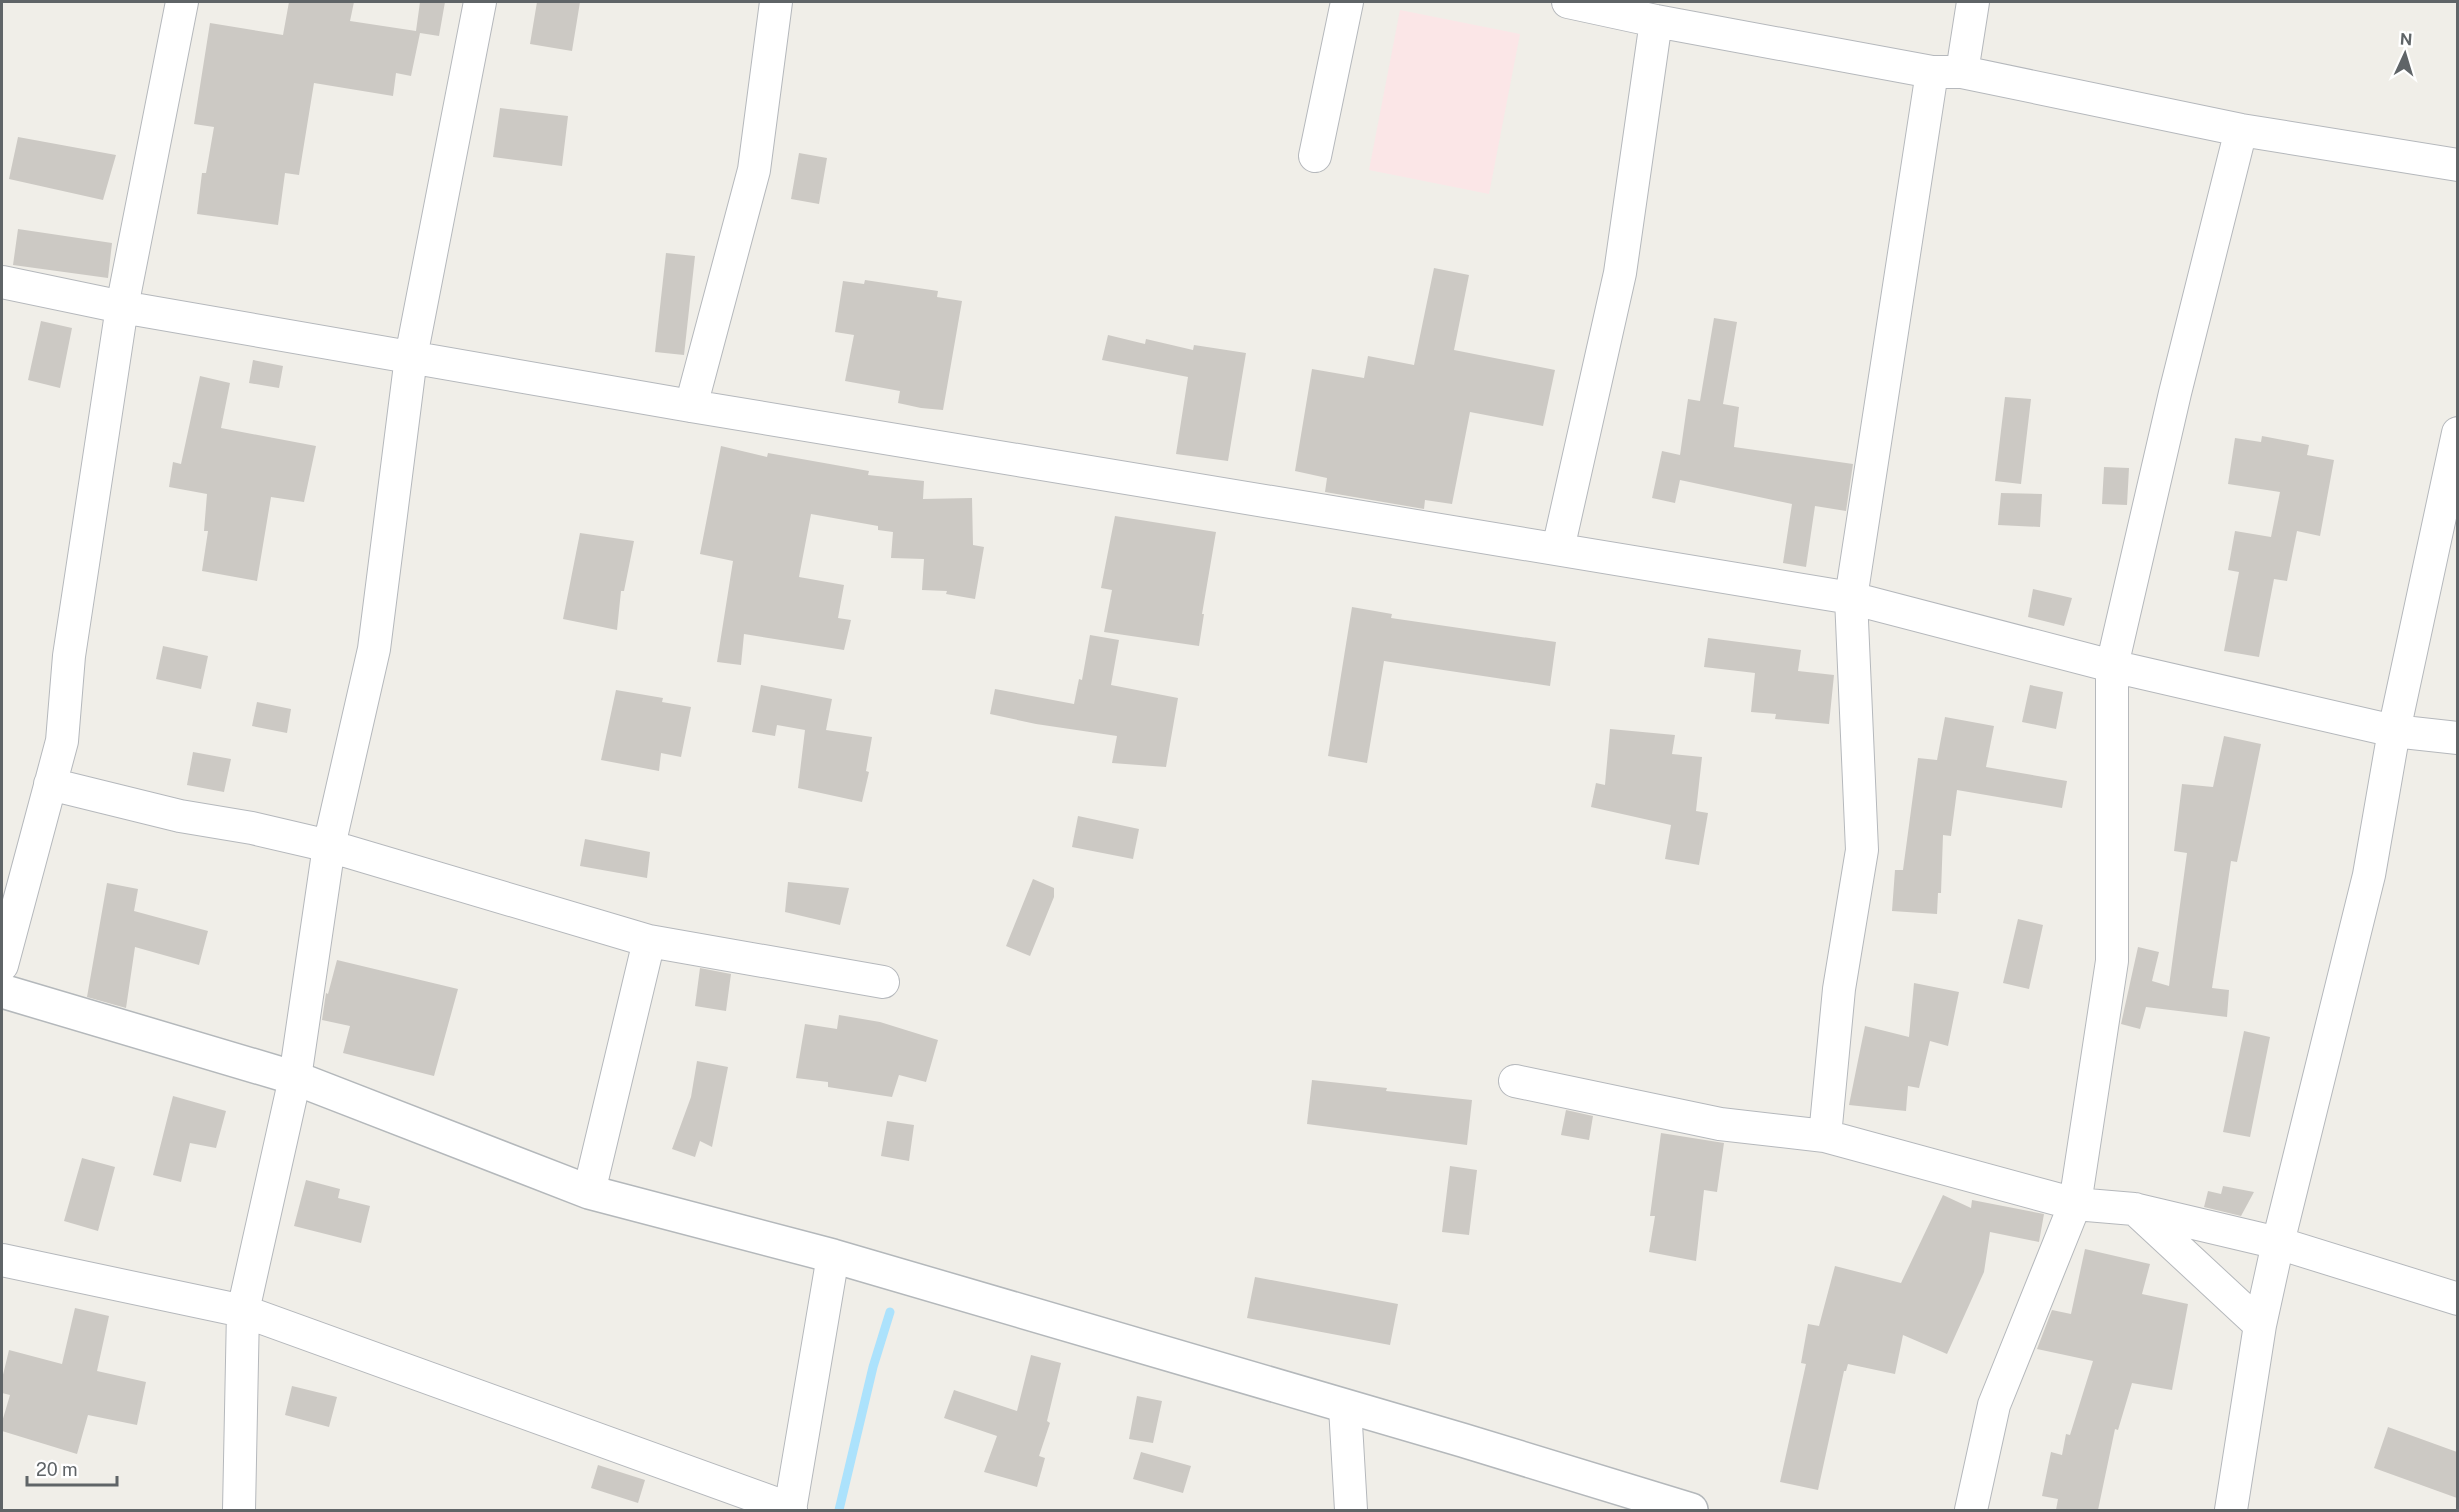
<svg xmlns="http://www.w3.org/2000/svg" width="2459" height="1512" font-family="'Public Sans',sans-serif">
<style>
.medical{fill:#fbe6e7}
.lines{fill:none;stroke-linecap:round;stroke-linejoin:round}
.stream{stroke:#ace2fc;stroke-width:9}
.building{fill:#ccc9c4}
.street-casing{stroke:#b5b8bc;stroke-width:34}
.secondary-casing{stroke:#b4b8bb;stroke-width:36}
.street{stroke:#fff;stroke-width:32}
.secondary{stroke:#fff;stroke-width:33}
</style>
<rect width="100%" height="100%" fill="#f0eee8"/>
<path class="medical" d="M 1400,10 L 1520,34 L 1489,194 L 1369,170 Z"/>
<g class="lines">
<path class="stream" d="M 839,1510 L 873,1367 L 890,1312"/>
</g>
<path class="building" d="M 289,2 L 354,2 L 350,21 L 416,31 L 420,2 L 445,2 L 439,36 L 420,33 L 411,76 L 396,73 L 393,96 L 314,83 L 299,175 L 285,173 L 278,225 L 197,214 L 202,173 L 206,173 L 214,127 L 194,124 L 210,23 L 283,35 Z
M 537,2 L 580,2 L 572,51 L 530,44 Z
M 500,108 L 568,116 L 562,166 L 493,157 Z
M 18,137 L 116,155 L 103,200 L 9,179 Z
M 799,153 L 827,158 L 819,204 L 791,199 Z
M 18,229 L 112,243 L 108,278 L 13,265 Z
M 666,253 L 695,256 L 684,355 L 655,352 Z
M 1434,268 L 1469,275 L 1454,350 L 1555,370 L 1543,426 L 1470,412 L 1452,504 L 1425,500 L 1424,509 L 1325,492 L 1327,478 L 1295,471 L 1312,369 L 1364,378 L 1368,356 L 1414,365 Z
M 865,280 L 938,291 L 937,297 L 962,301 L 943,410 L 921,408 L 898,403 L 900,391 L 845,381 L 854,335 L 835,332 L 843,281 L 864,284 Z
M 1714,318 L 1737,322 L 1723,404 L 1739,407 L 1734,447 L 1853,464 L 1846,511 L 1815,506 L 1806,567 L 1783,563 L 1792,504 L 1680,480 L 1675,503 L 1652,498 L 1662,451 L 1680,455 L 1688,399 L 1700,401 Z
M 41,321 L 72,328 L 60,388 L 28,380 Z
M 1108,335 L 1145,344 L 1146,339 L 1193,350 L 1194,345 L 1246,353 L 1228,461 L 1176,454 L 1188,377 L 1102,360 Z
M 253,360 L 283,366 L 279,388 L 249,383 Z
M 200,376 L 230,383 L 221,428 L 316,446 L 304,502 L 271,497 L 257,581 L 202,571 L 208,531 L 204,531 L 207,494 L 169,487 L 173,462 L 181,464 Z
M 2005,397 L 2031,399 L 2021,484 L 1995,481 Z
M 2262,436 L 2309,445 L 2307,455 L 2334,460 L 2320,536 L 2297,531 L 2287,581 L 2274,579 L 2259,657 L 2224,651 L 2239,572 L 2228,570 L 2235,531 L 2271,537 L 2280,492 L 2228,484 L 2235,438 L 2261,442 Z
M 721,446 L 767,457 L 768,453 L 869,471 L 868,475 L 924,481 L 923,499 L 972,498 L 973,545 L 984,547 L 975,599 L 946,594 L 947,591 L 922,590 L 924,559 L 891,558 L 893,532 L 878,530 L 878,526 L 811,514 L 799,577 L 844,585 L 838,618 L 851,620 L 844,650 L 744,634 L 741,665 L 717,662 L 733,561 L 700,554 Z
M 2104,467 L 2129,468 L 2127,505 L 2102,504 Z
M 2001,493 L 2042,494 L 2040,527 L 1998,525 Z
M 1115,516 L 1216,532 L 1202,614 L 1204,614 L 1199,646 L 1104,632 L 1112,590 L 1101,588 Z
M 580,533 L 634,541 L 624,591 L 621,591 L 617,630 L 563,619 Z
M 2033,589 L 2072,598 L 2064,626 L 2028,617 Z
M 1352,607 L 1392,614 L 1391,618 L 1556,642 L 1550,686 L 1384,661 L 1367,763 L 1328,756 Z
M 1090,635 L 1119,640 L 1111,685 L 1178,698 L 1166,767 L 1112,763 L 1117,736 L 1036,724 L 990,714 L 995,689 L 1074,704 L 1079,679 L 1082,680 Z
M 1708,638 L 1801,650 L 1798,671 L 1834,675 L 1829,724 L 1775,719 L 1776,714 L 1751,712 L 1755,673 L 1704,667 Z
M 163,646 L 208,656 L 201,689 L 156,679 Z
M 761,685 L 832,699 L 826,730 L 872,737 L 866,771 L 869,772 L 862,802 L 798,788 L 805,730 L 777,725 L 775,736 L 752,732 Z
M 2030,685 L 2063,692 L 2056,729 L 2022,722 Z
M 616,690 L 663,698 L 662,702 L 691,707 L 681,757 L 661,753 L 659,771 L 601,760 Z
M 257,702 L 291,709 L 287,733 L 252,726 Z
M 1945,717 L 1994,726 L 1986,767 L 2067,781 L 2062,808 L 1957,790 L 1951,836 L 1943,835 L 1941,893 L 1938,893 L 1937,914 L 1892,911 L 1895,870 L 1903,870 L 1918,758 L 1937,760 Z
M 1610,729 L 1675,735 L 1672,754 L 1702,757 L 1696,811 L 1708,813 L 1699,865 L 1665,859 L 1671,825 L 1591,807 L 1596,783 L 1605,785 Z
M 2224,736 L 2261,744 L 2237,862 L 2231,861 L 2212,988 L 2229,990 L 2227,1017 L 2146,1007 L 2140,1029 L 2121,1024 L 2138,947 L 2159,952 L 2152,981 L 2169,986 L 2187,853 L 2174,851 L 2182,784 L 2213,787 Z
M 193,752 L 231,759 L 224,792 L 187,785 Z
M 1078,816 L 1139,829 L 1133,859 L 1072,847 Z
M 585,839 L 650,852 L 647,878 L 580,866 Z
M 1033,879 L 1054,888 L 1054,897 L 1030,956 L 1006,946 Z
M 788,882 L 849,888 L 840,925 L 785,912 Z
M 107,883 L 138,889 L 134,911 L 208,931 L 199,965 L 135,947 L 126,1008 L 87,997 Z
M 2018,919 L 2043,925 L 2029,989 L 2003,983 Z
M 337,960 L 458,989 L 434,1076 L 343,1053 L 350,1026 L 322,1020 L 326,993 L 328,994 Z
M 700,968 L 731,974 L 726,1011 L 695,1006 Z
M 1914,983 L 1959,992 L 1948,1046 L 1930,1041 L 1919,1088 L 1908,1086 L 1906,1111 L 1849,1105 L 1865,1026 L 1909,1037 Z
M 839,1015 L 880,1022 L 938,1040 L 926,1082 L 899,1075 L 892,1097 L 828,1087 L 828,1082 L 796,1078 L 805,1024 L 837,1029 Z
M 2244,1031 L 2270,1037 L 2250,1137 L 2223,1132 Z
M 697,1061 L 728,1067 L 712,1147 L 700,1141 L 695,1157 L 672,1149 L 691,1097 Z
M 1312,1080 L 1387,1088 L 1386,1091 L 1472,1100 L 1467,1145 L 1307,1124 Z
M 173,1096 L 226,1111 L 216,1148 L 190,1143 L 181,1182 L 153,1175 Z
M 1566,1110 L 1593,1116 L 1589,1140 L 1561,1135 Z
M 887,1121 L 914,1125 L 909,1161 L 881,1156 Z
M 1661,1133 L 1724,1143 L 1717,1192 L 1704,1190 L 1696,1261 L 1649,1252 L 1655,1216 L 1650,1216 Z
M 82,1158 L 115,1167 L 98,1231 L 64,1221 Z
M 1450,1166 L 1477,1170 L 1469,1235 L 1442,1232 Z
M 306,1180 L 340,1189 L 338,1198 L 370,1206 L 361,1243 L 294,1226 Z
M 2223,1186 L 2254,1192 L 2241,1216 L 2204,1207 L 2208,1191 L 2221,1194 Z
M 1943,1195 L 1971,1208 L 1972,1200 L 2044,1214 L 2039,1242 L 1990,1232 L 1984,1272 L 1947,1354 L 1903,1335 L 1895,1374 L 1848,1364 L 1846,1371 L 1844,1371 L 1818,1490 L 1780,1482 L 1806,1364 L 1801,1363 L 1808,1324 L 1819,1326 L 1835,1266 L 1901,1283 Z
M 2085,1249 L 2150,1264 L 2142,1294 L 2188,1304 L 2172,1390 L 2132,1383 L 2118,1430 L 2115,1429 L 2098,1510 L 2056,1510 L 2058,1499 L 2042,1496 L 2051,1452 L 2062,1455 L 2066,1434 L 2070,1435 L 2093,1361 L 2037,1349 L 2052,1310 L 2071,1314 Z
M 1255,1277 L 1398,1304 L 1390,1345 L 1247,1318 Z
M 75,1308 L 109,1316 L 97,1371 L 146,1382 L 137,1425 L 88,1415 L 77,1454 L 2,1431 L 2,1422 L 10,1395 L 2,1393 L 2,1379 L 9,1350 L 62,1364 Z
M 1031,1355 L 1061,1363 L 1047,1421 L 1050,1423 L 1039,1456 L 1045,1458 L 1037,1487 L 984,1472 L 997,1436 L 944,1418 L 954,1390 L 1017,1411 Z
M 292,1386 L 337,1397 L 329,1427 L 285,1415 Z
M 1137,1396 L 1162,1401 L 1153,1443 L 1129,1439 Z
M 2388,1427 L 2457,1452 L 2457,1498 L 2374,1468 Z
M 1141,1452 L 1191,1466 L 1183,1493 L 1133,1479 Z
M 598,1465 L 645,1480 L 638,1503 L 591,1488 Z"/>
<g class="lines">
<defs>
<path id="street" d="M 1568,2 L 1656,21 L 1932,72 L 1962,72 L 2241,130 L 2458,165
M 1962,72 L 1973,2
M 1315,156 L 1347,2
M 2,282 L 122,307 L 691,406 L 1851,598 L 2112,666 L 2394,731 L 2458,738
M 691,406 L 754,170 L 776,2
M 1558,549 L 1620,273 L 1656,21
M 50,784 L 180,816 L 252,828 L 329,846 L 649,941 L 883,982
M 2,965 L 62,741 L 69,656 L 122,307 L 182,2
M 1515,1081 L 1720,1124 L 1825,1136 L 2075,1204 L 2134,1209 L 2278,1243 L 2458,1299
M 1825,1136 L 1839,989 L 1862,850 L 1851,598 L 1932,72
M 589,1192 L 649,941
M 2135,1209 L 2260,1325
M 2,1260 L 243,1311 L 791,1509
M 1345,1407 L 1351,1510
M 239,1510 L 243,1311 L 295,1078 L 329,846 L 374,649 L 411,357 L 480,2
M 790,1510 L 833,1256
M 1971,1510 L 1994,1405 L 2075,1204 L 2112,961 L 2112,666 L 2175,393 L 2241,130
M 2231,1510 L 2260,1325 L 2278,1243 L 2369,875 L 2394,731 L 2458,433"/>
<path id="secondary" d="M 2,991 L 295,1078 L 589,1192 L 833,1256 L 1462,1440 L 1691,1510"/>
</defs>
<use href="#street" class="street-casing"/>
<use href="#secondary" class="secondary-casing"/>
<use href="#street" class="street"/>
<use href="#secondary" class="secondary"/>
</g>
<rect width="2459" height="1512" fill="none" stroke="#5f6467" stroke-width="6"/>
<g transform="translate(2405 54) rotate(4)" stroke="#ffffff" stroke-width="4.5" paint-order="stroke">
<path d="M0-4.5L10 22L0 15L-10 22Z" fill="#5f6467"/>
<text y="-9" font-size="16" font-weight="bold" text-anchor="middle" fill="#5f6467">N</text>
</g>
<path d="M27 1476v9h90v-9" fill="none" stroke="#5f6467" stroke-width="3"/>
<text x="36" y="1476" font-size="18" fill="#5f6467" stroke="#ffffff" stroke-width="4.5" paint-order="stroke">20 m</text>
</svg>
